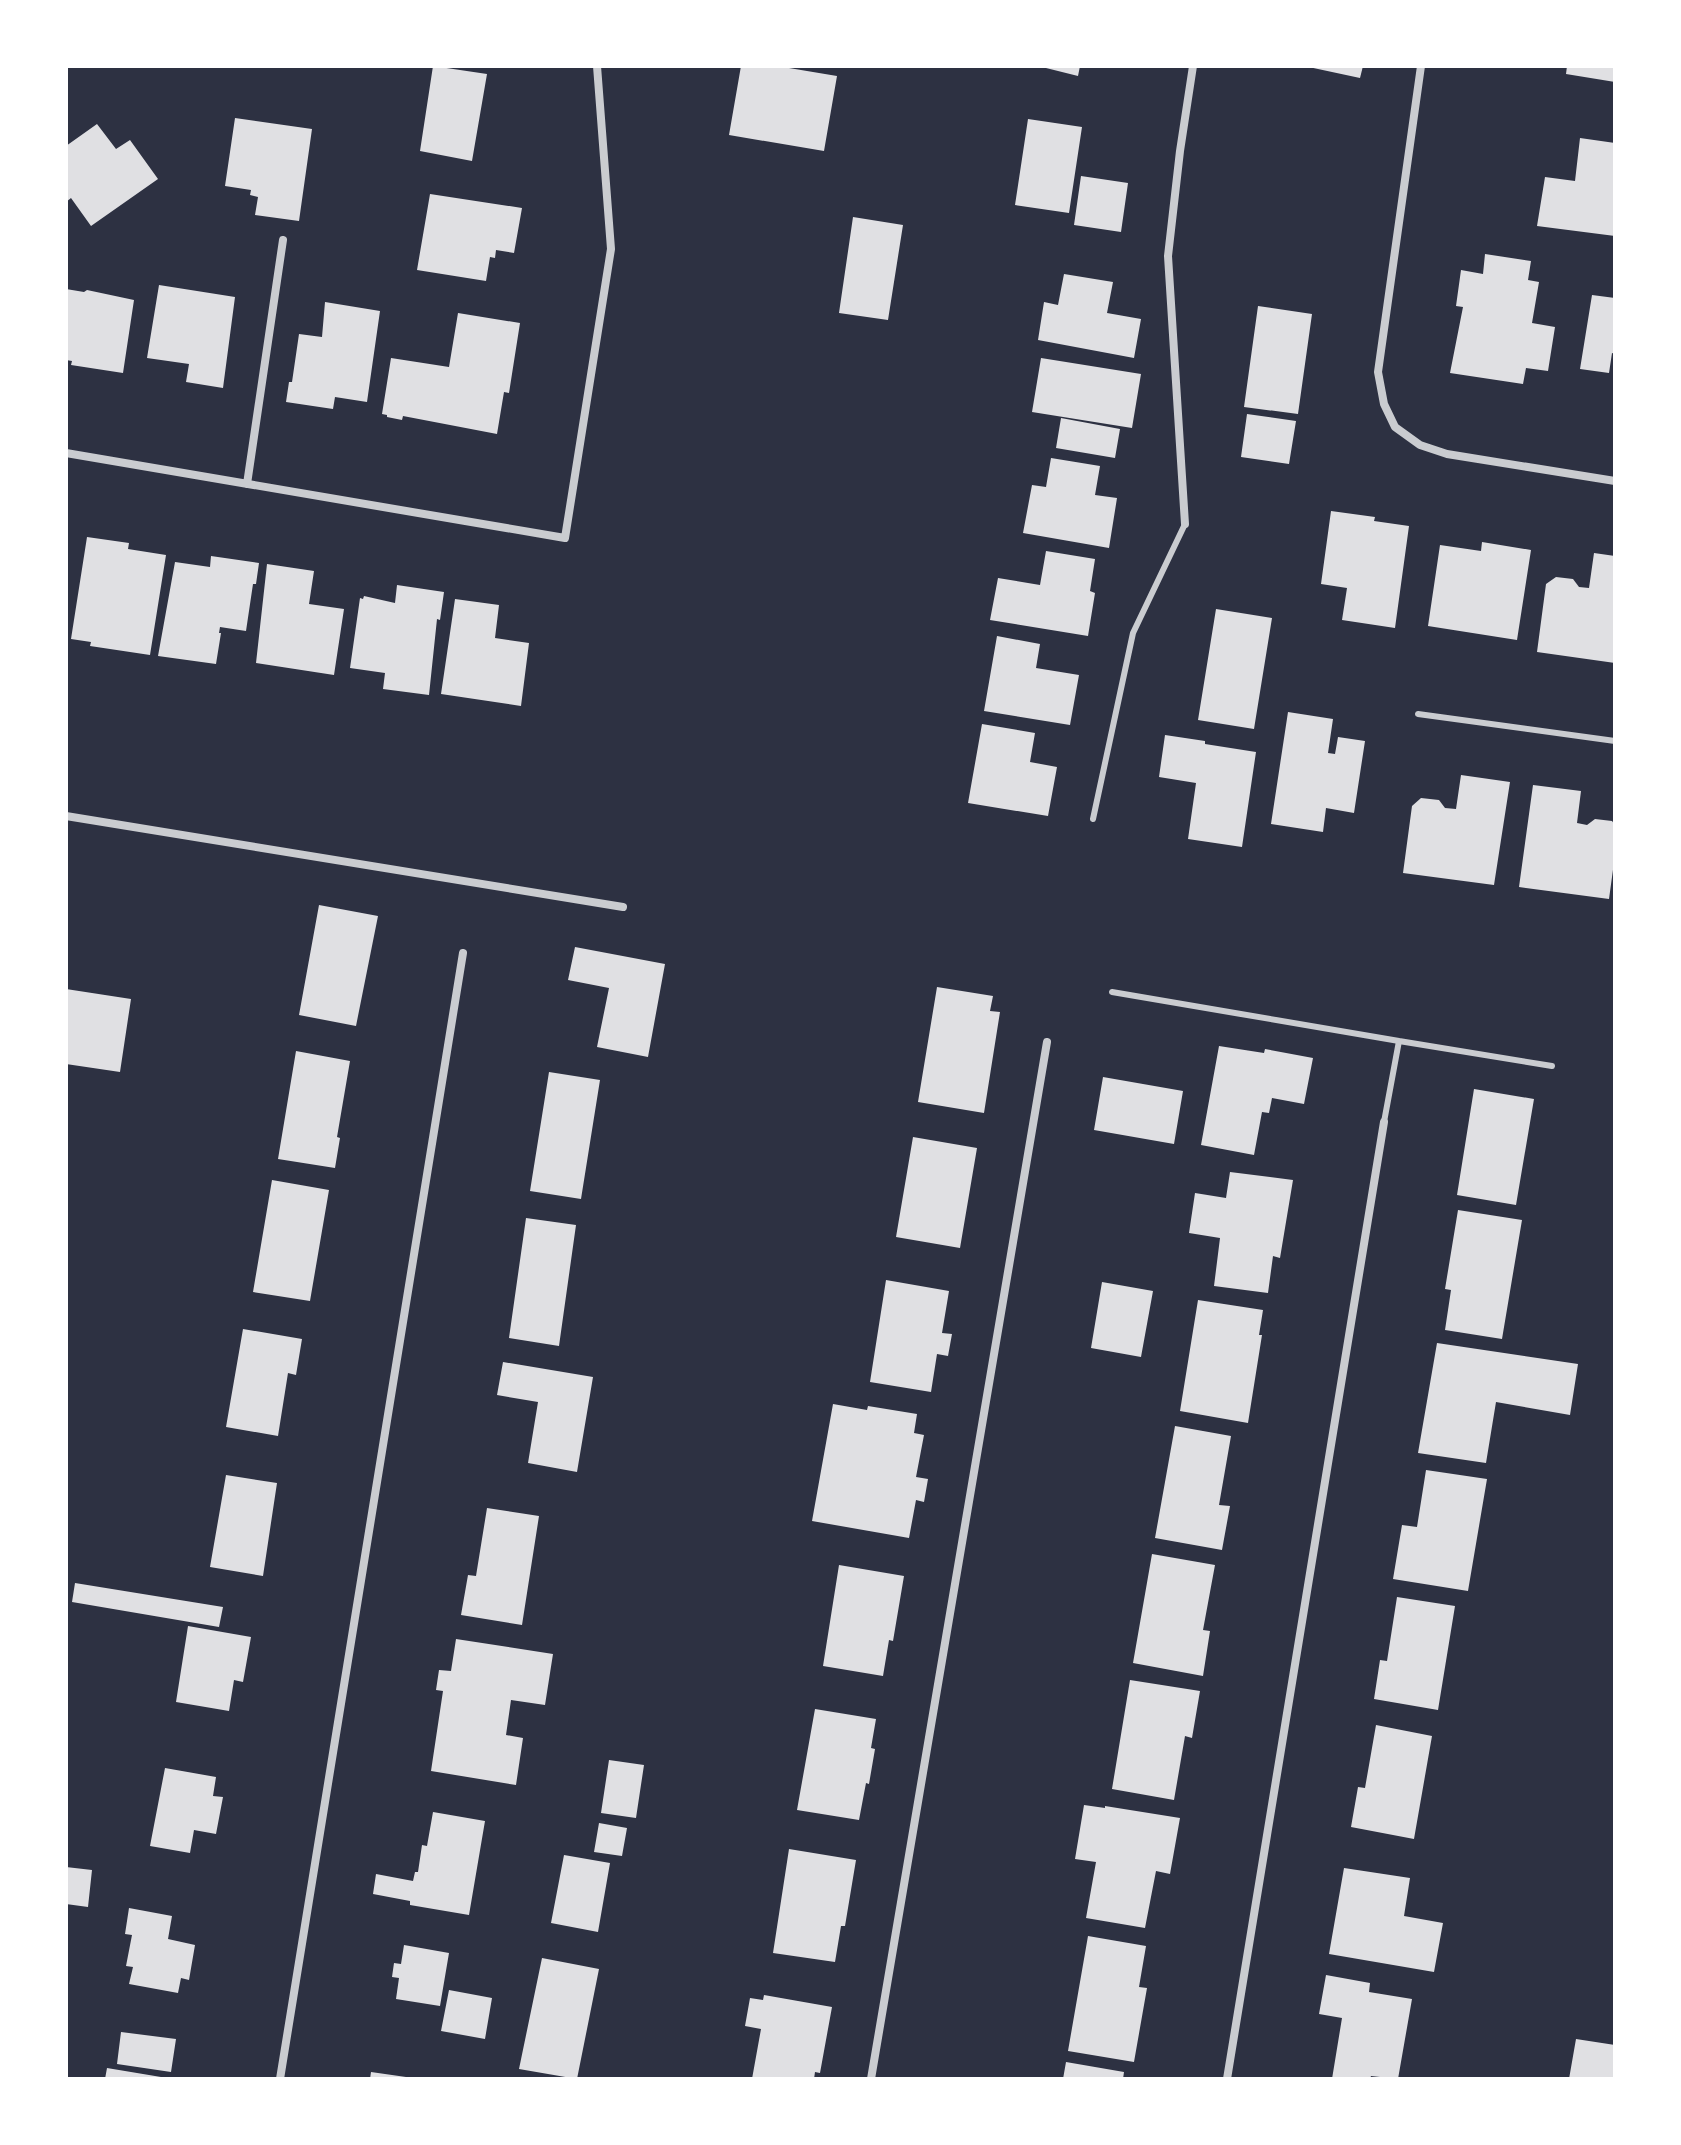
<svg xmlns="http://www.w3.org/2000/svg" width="1681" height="2145" font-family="Barlow,sans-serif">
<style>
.building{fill:#e0e0e3}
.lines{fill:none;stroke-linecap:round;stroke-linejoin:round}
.service{stroke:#caccd0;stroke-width:6}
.minor{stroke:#caccd0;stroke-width:8}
</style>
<rect width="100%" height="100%" fill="#2d3142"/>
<path class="building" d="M 433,66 L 487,74 L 472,161 L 420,151 Z
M 741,66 L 777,66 L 837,76 L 824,151 L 729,135 Z
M 1038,66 L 1080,66 L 1078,76 Z
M 1304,66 L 1363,66 L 1360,78 Z
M 1567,66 L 1615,66 L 1615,82 L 1566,74 Z
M 235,118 L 312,129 L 299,221 L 255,215 L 258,197 L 250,195 L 251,190 L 225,186 Z
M 1028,119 L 1082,127 L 1069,213 L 1015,205 Z
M 97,124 L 116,149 L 130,140 L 158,179 L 91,226 L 71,198 L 66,202 L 66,146 Z
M 1580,138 L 1615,143 L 1615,236 L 1537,226 L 1545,177 L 1575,181 Z
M 1081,176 L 1128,183 L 1121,232 L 1074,225 Z
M 430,194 L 522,208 L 514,253 L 496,250 L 495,258 L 490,257 L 486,281 L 417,270 Z
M 853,217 L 903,225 L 888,320 L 839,313 Z
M 1485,254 L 1531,261 L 1528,280 L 1539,282 L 1532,323 L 1555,327 L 1548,371 L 1526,368 L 1523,384 L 1450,373 L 1463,307 L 1456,306 L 1461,270 L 1483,274 Z
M 1064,274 L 1113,282 L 1107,313 L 1141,319 L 1134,358 L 1038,340 L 1044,302 L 1058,305 Z
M 159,285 L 235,297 L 223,388 L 186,382 L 189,364 L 147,358 Z
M 66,289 L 84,292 L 87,290 L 134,300 L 123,373 L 71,365 L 72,361 L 66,360 Z
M 1592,295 L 1615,298 L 1615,354 L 1612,353 L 1609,373 L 1580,369 Z
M 325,302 L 380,311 L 367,402 L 335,397 L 333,409 L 286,402 L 289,382 L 292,382 L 299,334 L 322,337 Z
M 1258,306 L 1312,314 L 1298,414 L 1244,407 Z
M 458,313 L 520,323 L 509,393 L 504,392 L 497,434 L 403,416 L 402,420 L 387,417 L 387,415 L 382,414 L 391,358 L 449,367 Z
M 1041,358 L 1141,374 L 1132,428 L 1032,412 Z
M 1247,414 L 1296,421 L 1289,464 L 1241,457 Z
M 1061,418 L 1120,429 L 1115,458 L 1056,448 Z
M 1051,458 L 1100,466 L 1095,495 L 1117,498 L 1109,548 L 1023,533 L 1032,485 L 1046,487 Z
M 1331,511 L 1375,517 L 1374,521 L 1409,526 L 1395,628 L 1342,620 L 1347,588 L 1321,584 Z
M 87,537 L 129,543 L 128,549 L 166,555 L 150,655 L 90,646 L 91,642 L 71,639 Z
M 1482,542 L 1531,550 L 1517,640 L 1428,626 L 1440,545 L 1481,551 Z
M 1046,551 L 1095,559 L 1090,591 L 1095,593 L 1088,636 L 990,620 L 998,578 L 1040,585 Z
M 1594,553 L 1615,556 L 1615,663 L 1537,652 L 1546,584 L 1556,577 L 1573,579 L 1579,587 L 1589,588 Z
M 211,556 L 259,563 L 256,584 L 253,584 L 246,631 L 220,627 L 219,633 L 221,633 L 216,664 L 158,656 L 175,562 L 210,567 Z
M 267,564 L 314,571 L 309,604 L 344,609 L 334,675 L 256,663 Z
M 397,585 L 444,592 L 440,620 L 437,619 L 429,695 L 383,689 L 385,673 L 350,668 L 360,598 L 363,599 L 364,596 L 395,603 Z
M 455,599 L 499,605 L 495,638 L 529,643 L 521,706 L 441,694 Z
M 1216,609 L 1272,618 L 1254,729 L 1198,720 Z
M 997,636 L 1040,644 L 1036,668 L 1079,675 L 1070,725 L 984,711 Z
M 1288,712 L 1333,719 L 1328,753 L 1335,754 L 1338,737 L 1365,741 L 1354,813 L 1326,808 L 1323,832 L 1271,824 Z
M 982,724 L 1035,733 L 1030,762 L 1057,767 L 1048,816 L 968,803 Z
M 1165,735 L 1205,741 L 1205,744 L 1256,752 L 1242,847 L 1188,839 L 1196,783 L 1159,777 Z
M 1461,775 L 1510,782 L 1494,885 L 1403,873 L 1412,806 L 1421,798 L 1439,800 L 1445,808 L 1456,809 Z
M 1533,785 L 1581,791 L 1577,823 L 1587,825 L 1595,819 L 1612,821 L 1615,825 L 1615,855 L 1609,899 L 1519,887 Z
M 319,905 L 378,916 L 356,1026 L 299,1015 Z
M 575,947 L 665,964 L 648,1057 L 597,1047 L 609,988 L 568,980 Z
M 937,987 L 993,996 L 990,1011 L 1000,1012 L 984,1113 L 918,1102 Z
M 66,989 L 131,999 L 120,1072 L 66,1064 Z
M 1219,1046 L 1264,1053 L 1265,1049 L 1313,1058 L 1304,1104 L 1272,1098 L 1269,1113 L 1262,1112 L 1254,1155 L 1201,1145 Z
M 296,1051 L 350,1061 L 337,1137 L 340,1138 L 335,1168 L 278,1159 Z
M 549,1072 L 600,1080 L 581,1199 L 530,1191 Z
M 1103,1077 L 1183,1091 L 1174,1144 L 1094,1130 Z
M 1474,1089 L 1534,1099 L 1516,1205 L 1457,1195 Z
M 913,1137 L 977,1148 L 960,1248 L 896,1237 Z
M 1230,1172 L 1293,1180 L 1280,1258 L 1273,1256 L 1268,1293 L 1214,1286 L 1220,1238 L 1189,1233 L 1195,1193 L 1226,1198 Z
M 272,1180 L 329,1190 L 310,1301 L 253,1292 Z
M 1458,1210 L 1522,1220 L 1502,1339 L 1445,1330 L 1451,1290 L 1445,1289 Z
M 526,1218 L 576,1225 L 559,1346 L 509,1338 Z
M 886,1280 L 949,1291 L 942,1333 L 952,1334 L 948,1356 L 937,1354 L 931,1392 L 870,1382 Z
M 1102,1282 L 1153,1291 L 1141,1357 L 1091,1348 Z
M 1198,1300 L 1263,1310 L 1259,1335 L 1262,1335 L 1248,1423 L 1180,1411 Z
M 243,1329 L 302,1339 L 296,1375 L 288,1373 L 278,1436 L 226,1427 Z
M 1437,1343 L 1578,1364 L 1570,1415 L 1496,1402 L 1486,1463 L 1418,1453 Z
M 503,1362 L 593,1377 L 577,1472 L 528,1463 L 538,1402 L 497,1395 Z
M 833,1404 L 867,1410 L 868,1406 L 917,1414 L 914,1433 L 924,1435 L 916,1477 L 928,1479 L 924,1502 L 916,1500 L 909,1538 L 812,1521 Z
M 1175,1426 L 1231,1436 L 1219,1505 L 1230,1506 L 1222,1550 L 1155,1538 Z
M 1426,1470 L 1487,1479 L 1468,1591 L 1393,1579 L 1402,1525 L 1417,1527 Z
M 226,1475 L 277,1483 L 263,1576 L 210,1567 Z
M 487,1508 L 539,1516 L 522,1625 L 461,1615 L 468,1575 L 476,1576 Z
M 1152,1554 L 1215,1565 L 1203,1630 L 1210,1631 L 1203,1676 L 1133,1663 Z
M 839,1565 L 904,1576 L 893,1641 L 889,1640 L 883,1676 L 823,1666 Z
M 75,1583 L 223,1607 L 219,1627 L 72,1602 Z
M 1397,1597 L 1455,1606 L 1438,1710 L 1374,1699 L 1380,1660 L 1387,1661 Z
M 188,1626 L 251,1637 L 243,1682 L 234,1680 L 229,1711 L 176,1702 Z
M 456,1639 L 553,1654 L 545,1705 L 511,1700 L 506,1735 L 523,1738 L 516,1785 L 431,1771 L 443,1691 L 436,1690 L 439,1670 L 451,1671 Z
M 1130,1680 L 1200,1691 L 1192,1738 L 1185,1736 L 1174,1800 L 1112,1789 Z
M 815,1709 L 876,1719 L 871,1748 L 875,1749 L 869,1784 L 866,1783 L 859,1820 L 797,1810 Z
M 1376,1725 L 1432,1736 L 1414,1839 L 1351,1827 L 1358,1787 L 1365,1788 Z
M 609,1760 L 644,1765 L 636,1818 L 601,1813 Z
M 165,1768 L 216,1777 L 213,1796 L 223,1797 L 216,1834 L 194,1830 L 190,1853 L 150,1846 Z
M 1084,1805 L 1105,1808 L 1105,1806 L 1180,1818 L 1170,1874 L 1156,1871 L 1145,1928 L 1086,1918 L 1096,1862 L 1075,1859 Z
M 433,1812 L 485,1821 L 469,1915 L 410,1905 L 410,1901 L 373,1894 L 376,1874 L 413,1881 L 415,1872 L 418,1872 L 422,1845 L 427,1846 Z
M 599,1823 L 627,1828 L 622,1856 L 594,1852 Z
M 789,1849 L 856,1860 L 845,1926 L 841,1926 L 835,1962 L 773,1953 Z
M 564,1855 L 610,1863 L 598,1932 L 551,1923 Z
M 66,1867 L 92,1870 L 88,1907 L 66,1904 Z
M 1344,1868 L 1410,1878 L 1404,1916 L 1443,1923 L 1434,1972 L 1329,1954 Z
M 129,1908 L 172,1916 L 168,1939 L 195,1945 L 189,1980 L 181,1978 L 178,1993 L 129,1984 L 133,1967 L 126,1966 L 132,1935 L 125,1934 Z
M 1088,1936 L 1146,1946 L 1139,1987 L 1147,1988 L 1134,2062 L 1068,2051 Z
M 404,1945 L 449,1953 L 440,2006 L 396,1999 L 399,1978 L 392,1977 L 394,1963 L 401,1964 Z
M 542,1958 L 599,1969 L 577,2079 L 519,2069 Z
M 1326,1975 L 1370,1983 L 1369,1992 L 1412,1999 L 1398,2079 L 1371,2076 L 1370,2079 L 1332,2079 L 1342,2018 L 1319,2014 Z
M 449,1990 L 492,1998 L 485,2039 L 441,2031 Z
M 764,1995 L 832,2007 L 820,2073 L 815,2072 L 814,2079 L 752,2079 L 761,2029 L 745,2026 L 750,1998 L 763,2000 Z
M 121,2032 L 176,2039 L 171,2072 L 117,2064 Z
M 1576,2039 L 1615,2045 L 1615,2079 L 1569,2079 Z
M 1066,2062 L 1124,2072 L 1123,2079 L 1063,2079 Z
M 107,2068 L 161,2077 L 161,2079 L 105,2079 Z
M 371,2072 L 406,2077 L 406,2079 L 370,2079 Z"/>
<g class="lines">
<path class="service" d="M 1418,714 L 1615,741
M 1093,819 L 1133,633 L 1185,524
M 1112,992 L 1399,1041 L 1384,1122
M 1399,1041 L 1552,1066"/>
<path class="minor" d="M 1421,66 L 1378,372 L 1384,404 L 1395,427 L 1420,445 L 1447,454 L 1615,481
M 66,453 L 565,538 L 611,249 L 597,66
M 247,484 L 283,240
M 1185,524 L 1168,256 L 1180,151 L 1193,66
M 66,816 L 623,907
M 280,2079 L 463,953
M 871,2079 L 1047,1042
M 1227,2079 L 1384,1122"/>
</g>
<rect width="1681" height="2145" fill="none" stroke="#ffffff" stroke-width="136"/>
</svg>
